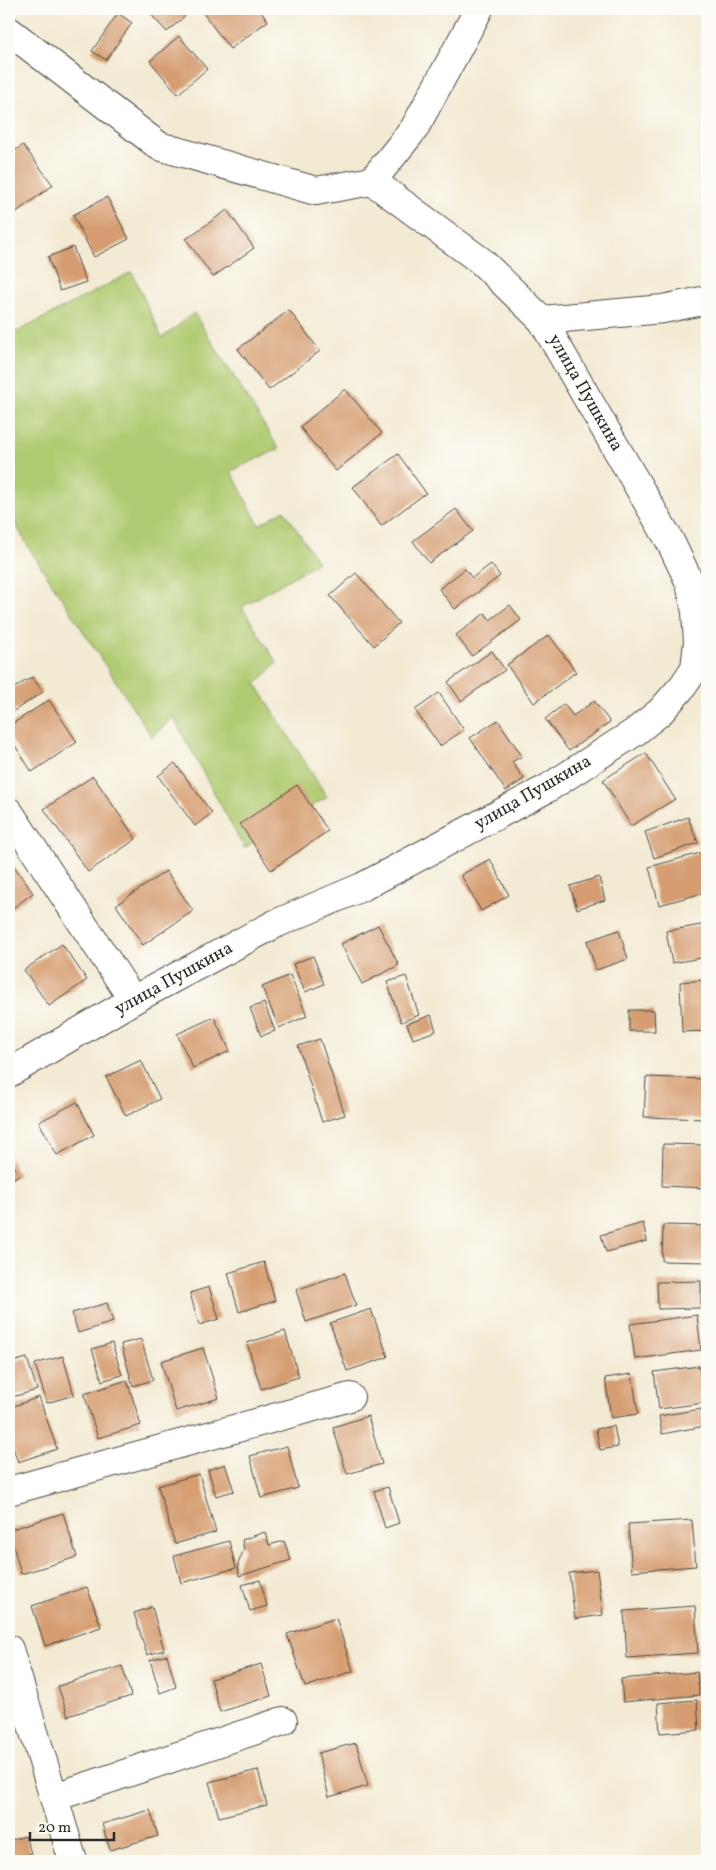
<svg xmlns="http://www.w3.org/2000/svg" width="716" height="1870" font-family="Vollkorn,serif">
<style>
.green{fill:#b0cb71;stroke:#6e7b4e}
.building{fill:#d59d71}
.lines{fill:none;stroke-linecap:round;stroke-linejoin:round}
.minor-casing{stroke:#494844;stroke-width:30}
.minor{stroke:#fff;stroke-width:28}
.labels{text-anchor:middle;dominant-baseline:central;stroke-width:4;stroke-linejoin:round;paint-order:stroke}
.street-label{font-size:18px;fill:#2b2b2b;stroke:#fdfcf7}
</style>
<rect width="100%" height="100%" fill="#fdfcf7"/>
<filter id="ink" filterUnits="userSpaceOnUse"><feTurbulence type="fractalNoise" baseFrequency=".02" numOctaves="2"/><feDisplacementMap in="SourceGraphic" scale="10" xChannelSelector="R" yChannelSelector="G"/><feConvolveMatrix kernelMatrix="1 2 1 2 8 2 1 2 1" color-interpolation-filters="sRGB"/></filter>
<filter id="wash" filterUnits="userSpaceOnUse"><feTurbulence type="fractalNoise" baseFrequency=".0096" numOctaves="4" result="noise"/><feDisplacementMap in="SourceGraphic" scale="20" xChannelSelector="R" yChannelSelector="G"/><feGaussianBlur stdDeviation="1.12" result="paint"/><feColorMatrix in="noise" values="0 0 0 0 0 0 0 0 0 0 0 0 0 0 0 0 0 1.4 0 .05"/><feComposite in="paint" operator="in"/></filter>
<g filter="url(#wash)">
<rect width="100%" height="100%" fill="#f3ead3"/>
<path class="green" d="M 132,272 L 162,338 L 194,313 L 279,449 L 231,471 L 259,525 L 284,510 L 318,562 L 242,607 L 277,663 L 256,684 L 327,797 L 244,848 L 173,717 L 152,737 L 29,548 L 9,512 L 9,336 Z"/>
<g id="blocks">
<path class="building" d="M 146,9 L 181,9 L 186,15 L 167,32 Z
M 200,9 L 259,9 L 268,21 L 230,49 Z
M 118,13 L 132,23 L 106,60 L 92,51 Z
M 179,36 L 207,69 L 178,94 L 150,61 Z
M 23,145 L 53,185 L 11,216 L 9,214 L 9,155 Z
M 107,197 L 129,239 L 94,257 L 73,215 Z
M 227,210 L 254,248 L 213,277 L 186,239 Z
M 73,247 L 86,282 L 60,291 L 48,257 Z
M 289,310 L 320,351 L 269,390 L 238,349 Z
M 345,389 L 382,433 L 336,471 L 300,427 Z
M 398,454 L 426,493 L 381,526 L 353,487 Z
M 456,509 L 473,531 L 429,563 L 413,541 Z
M 491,564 L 500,576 L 455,609 L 439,589 L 465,569 L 472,578 Z
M 356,573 L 399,623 L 374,646 L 330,596 Z
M 510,605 L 521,620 L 472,656 L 456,635 L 485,613 L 490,620 Z
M 549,635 L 576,672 L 534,703 L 507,665 Z
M 492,651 L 505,670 L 461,701 L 448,682 Z
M 32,677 L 43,692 L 9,714 L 9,691 Z
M 439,693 L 464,730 L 440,746 L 415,710 Z
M 49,700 L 77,742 L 32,772 L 9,736 L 9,726 Z
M 594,701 L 610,722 L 569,751 L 545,719 L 564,704 L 573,716 Z
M 498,720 L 522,756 L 512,762 L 524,779 L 506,791 L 470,738 Z
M 646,753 L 675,799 L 631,826 L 603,780 Z
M 175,763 L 212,813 L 195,826 L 158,776 Z
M 93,776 L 136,839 L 88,872 L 44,809 Z
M 297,785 L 328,831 L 271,870 L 240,824 Z
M 688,817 L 698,843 L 654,858 L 645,832 Z
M 700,853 L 707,880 L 707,892 L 659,905 L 649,867 Z
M 9,859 L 33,893 L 9,911 Z
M 490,859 L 509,895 L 481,911 L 461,875 Z
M 166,871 L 193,911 L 143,945 L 116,905 Z
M 599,877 L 605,900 L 577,909 L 570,886 Z
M 707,924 L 707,957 L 672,963 L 666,931 Z
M 378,925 L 399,965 L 362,984 L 341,944 Z
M 619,930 L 628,959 L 596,970 L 587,941 Z
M 62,944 L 87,980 L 49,1006 L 24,970 Z
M 313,956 L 324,984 L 305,992 L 293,964 Z
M 290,975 L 307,1016 L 279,1028 L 262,987 Z
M 406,976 L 419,1015 L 401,1022 L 387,982 Z
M 707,980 L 707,1031 L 682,1032 L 680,982 Z
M 264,1003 L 275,1031 L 261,1036 L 250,1008 Z
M 629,1010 L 654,1010 L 655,1031 L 629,1031 Z
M 431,1015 L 436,1031 L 413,1039 L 407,1024 Z
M 214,1017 L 230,1051 L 193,1068 L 177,1034 Z
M 320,1039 L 345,1115 L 322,1122 L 298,1046 Z
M 141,1060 L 160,1099 L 126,1116 L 106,1077 Z
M 646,1077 L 707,1079 L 707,1119 L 644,1117 Z
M 77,1102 L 94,1135 L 57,1155 L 39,1122 Z
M 663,1144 L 707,1145 L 705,1188 L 662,1186 Z
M 9,1156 L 19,1175 L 9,1181 Z
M 643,1223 L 647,1241 L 606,1252 L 601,1235 Z
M 663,1225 L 707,1226 L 707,1262 L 662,1261 Z
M 264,1262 L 275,1301 L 239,1312 L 228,1273 Z
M 345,1273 L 356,1305 L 306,1322 L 296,1290 Z
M 701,1281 L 701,1308 L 658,1309 L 657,1282 Z
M 209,1287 L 219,1319 L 199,1325 L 190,1293 Z
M 107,1303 L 113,1322 L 78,1333 L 72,1313 Z
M 371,1309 L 388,1357 L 347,1371 L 330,1323 Z
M 697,1315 L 701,1350 L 635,1359 L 630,1324 Z
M 285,1331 L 299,1377 L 261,1389 L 247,1343 Z
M 141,1339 L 153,1380 L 133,1386 L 121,1344 Z
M 112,1343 L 122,1375 L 102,1381 L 92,1349 Z
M 203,1348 L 219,1398 L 176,1411 L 161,1361 Z
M 63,1356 L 74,1395 L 47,1403 L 35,1364 Z
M 27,1358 L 37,1390 L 9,1398 L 9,1363 Z
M 699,1366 L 704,1403 L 659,1409 L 654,1372 Z
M 632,1374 L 638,1414 L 611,1418 L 605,1378 Z
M 127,1380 L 141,1425 L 98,1438 L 84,1394 Z
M 39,1397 L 57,1449 L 18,1462 L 9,1436 L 9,1408 Z
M 701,1409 L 705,1426 L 662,1434 L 659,1416 Z
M 368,1416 L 382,1464 L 347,1474 L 333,1427 Z
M 614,1426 L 618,1447 L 600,1450 L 596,1429 Z
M 287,1446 L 298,1488 L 261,1498 L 250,1456 Z
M 225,1464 L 234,1491 L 216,1496 L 208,1470 Z
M 199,1474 L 216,1532 L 175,1544 L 158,1486 Z
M 388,1487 L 399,1523 L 385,1528 L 374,1491 Z
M 63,1513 L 77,1557 L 21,1574 L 9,1530 Z
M 692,1520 L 696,1566 L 632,1571 L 628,1524 Z
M 265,1532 L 269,1545 L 284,1541 L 291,1560 L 239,1576 L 238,1564 L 244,1549 L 242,1540 Z
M 229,1541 L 236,1568 L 181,1583 L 174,1556 Z
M 597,1570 L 603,1615 L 575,1619 L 569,1573 Z
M 260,1580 L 267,1606 L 250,1611 L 242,1585 Z
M 87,1587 L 101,1627 L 45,1646 L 32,1606 Z
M 695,1606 L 698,1653 L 627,1658 L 624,1611 Z
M 152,1607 L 164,1650 L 147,1655 L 134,1613 Z
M 336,1618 L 353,1671 L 305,1687 L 287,1634 Z
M 167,1655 L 176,1687 L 160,1693 L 150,1660 Z
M 261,1664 L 271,1696 L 220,1712 L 211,1679 Z
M 122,1666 L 131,1696 L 68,1716 L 58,1686 Z
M 697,1672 L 699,1695 L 623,1702 L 621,1679 Z
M 697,1700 L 699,1730 L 660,1733 L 658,1703 Z
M 356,1743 L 368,1786 L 329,1797 L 318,1753 Z
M 258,1770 L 267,1805 L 219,1817 L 209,1782 Z
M 150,1810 L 158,1836 L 110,1850 L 102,1824 Z
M 25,1836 L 31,1853 L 9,1861 L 9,1841 Z"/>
</g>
</g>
<g filter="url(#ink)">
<use href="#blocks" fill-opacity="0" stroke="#494844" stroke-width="1"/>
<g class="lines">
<defs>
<path id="minor" d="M 9,31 L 159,146 L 316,191 L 372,181 L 481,261 L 542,320 L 663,309 L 707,300
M 372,181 L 414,129 L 479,9
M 9,812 L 133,1000
M 9,1073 L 133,1000 L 275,924 L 362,887 L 548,788 L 635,732 L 660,712 L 683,686 L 695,668 L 698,642 L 696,612 L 690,583 L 670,541 L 542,320
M 9,1491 L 350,1397
M 9,1649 L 73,1861
M 55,1797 L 283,1721"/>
</defs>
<use href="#minor" class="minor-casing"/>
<use href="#minor" class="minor"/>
</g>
</g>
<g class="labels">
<g class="street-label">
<text transform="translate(585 393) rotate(60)">улица Пушкина</text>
<text transform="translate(533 793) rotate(-30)">улица Пушкина</text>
<text transform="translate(174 979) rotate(-29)">улица Пушкина</text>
</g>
</g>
<rect width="716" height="1870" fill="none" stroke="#fdfcf7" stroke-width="30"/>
<path d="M30 1832v8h84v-8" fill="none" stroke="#2b2b2b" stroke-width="2.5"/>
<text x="38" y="1832" font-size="15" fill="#2b2b2b" stroke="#fdfcf7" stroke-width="4" paint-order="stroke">20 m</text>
</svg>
